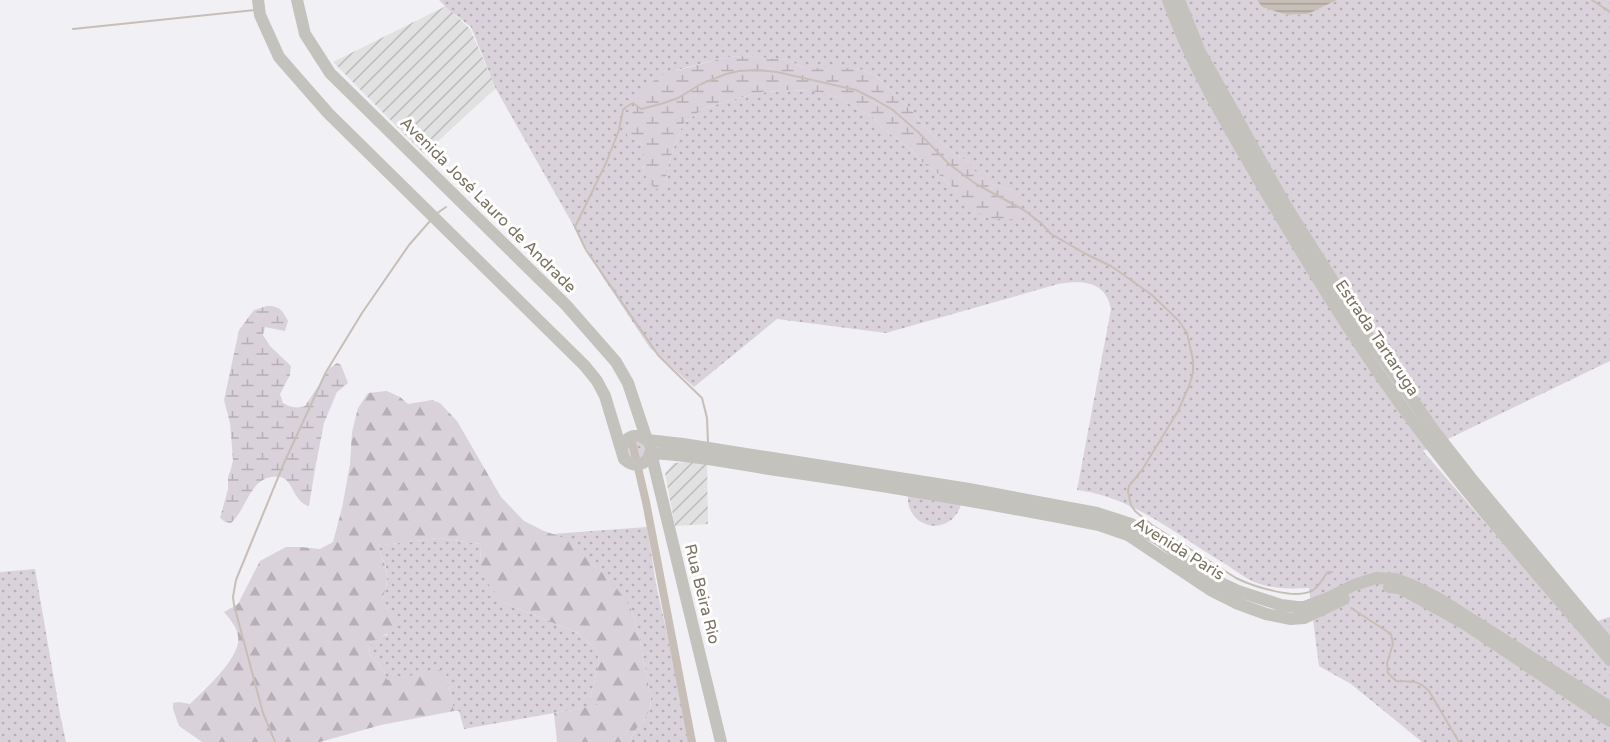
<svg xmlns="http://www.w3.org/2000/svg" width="1610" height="742" font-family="'Varela Round',sans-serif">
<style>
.industrial{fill:url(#industrial-furrows)}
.grass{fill:url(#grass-dots);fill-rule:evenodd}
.forest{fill:url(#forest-firs)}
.wetland{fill:url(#wetland-marsh)}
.water{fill:url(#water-rules)}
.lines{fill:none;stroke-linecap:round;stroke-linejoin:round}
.stream{stroke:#c7bfb7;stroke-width:2}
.canal{stroke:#c7bfb7;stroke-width:8}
.minor{stroke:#c4c2bd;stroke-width:12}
.labels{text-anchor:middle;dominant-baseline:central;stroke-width:6;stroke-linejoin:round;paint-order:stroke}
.street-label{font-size:16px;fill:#7a7260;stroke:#fff}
</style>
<defs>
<pattern id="industrial-furrows" width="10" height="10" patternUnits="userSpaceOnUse" patternTransform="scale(1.5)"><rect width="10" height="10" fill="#e2e1e2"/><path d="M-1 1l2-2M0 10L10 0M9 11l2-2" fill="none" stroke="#bcbbbb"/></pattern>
<pattern id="grass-dots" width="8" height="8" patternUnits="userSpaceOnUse" patternTransform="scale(1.5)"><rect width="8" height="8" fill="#dad2db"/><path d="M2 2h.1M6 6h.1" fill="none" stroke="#b6afb5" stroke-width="1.8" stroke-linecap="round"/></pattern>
<pattern id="forest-firs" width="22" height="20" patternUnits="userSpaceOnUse" patternTransform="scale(1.5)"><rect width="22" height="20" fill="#dad2db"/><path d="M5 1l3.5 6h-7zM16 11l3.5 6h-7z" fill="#b6afb5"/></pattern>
<pattern id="wetland-marsh" width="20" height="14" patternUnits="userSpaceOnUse" patternTransform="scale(1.5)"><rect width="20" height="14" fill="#dad2db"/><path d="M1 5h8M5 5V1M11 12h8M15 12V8" fill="none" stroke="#b6afb5"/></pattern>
<pattern id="water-rules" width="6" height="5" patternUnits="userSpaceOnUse" patternTransform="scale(1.5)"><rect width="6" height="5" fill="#c7bfb7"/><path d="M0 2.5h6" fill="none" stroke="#a7a098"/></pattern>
</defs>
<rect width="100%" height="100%" fill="#f1f0f4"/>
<path class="industrial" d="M 446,6 L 470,29 L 496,88 L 424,154 L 333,62 Z
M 707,461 L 708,524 L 675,526 L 665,473 L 674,463 Z"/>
<path class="grass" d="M 439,0 L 1257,0 L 1263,7 L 1287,15 L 1308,14 L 1337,0 L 1610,0 L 1610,361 L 1423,451 L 1581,634 L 1600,620 L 1610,617 L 1610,742 L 1422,742 L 1351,684 L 1319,666 L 1309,588 C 1291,589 1272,589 1254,582 C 1245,578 1236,571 1227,565 C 1179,537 1134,497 1077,490 L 1111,309 C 1105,281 1084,280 1058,284 L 886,333 L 777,319 L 694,387 L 650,348 L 602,276 L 496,89 L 471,27 L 447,8 ZM 748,56 L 788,60 L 804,68 L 856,68 L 875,75 L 914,113 L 922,125 L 932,134 L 955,154 L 967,161 L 975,172 L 994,185 L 1012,190 L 966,206 L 956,190 L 937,173 L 924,164 L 909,148 L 881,127 L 874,118 L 839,98 L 828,94 L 810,91 L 790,90 L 757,93 L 704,108 L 683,124 L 673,150 L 667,170 L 666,183 L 645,173 L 643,166 L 643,145 L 627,135 L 677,70 L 727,57 Z
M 637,440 L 645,446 L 646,453 L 638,460 L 628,457 L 626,447 Z
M 908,494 L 961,504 C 952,538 905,530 908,494 Z
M 647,527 L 656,584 L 687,723 L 689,742 L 630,742 C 634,724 650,722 651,700 L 638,630 L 630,606 L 552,534 Z
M 438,538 L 481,544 L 480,563 L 504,603 L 578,633 L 598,651 L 599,663 L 590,699 L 599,705 L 464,729 L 459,711 L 454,711 L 445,670 L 386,681 L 384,671 L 369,654 L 370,643 L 379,637 L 387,635 L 393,612 L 384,608 L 381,602 C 391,578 389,567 375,546 Z
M 35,569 L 60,714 L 66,742 L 0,742 L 0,572 Z"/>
<path class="forest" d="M 387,391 L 400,397 L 408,404 L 432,400 L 440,403 L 457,421 L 501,497 L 524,521 L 544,531 L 570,540 L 599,565 L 630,606 L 638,630 L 651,699 C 650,722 634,724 630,742 L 557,742 L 554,713 L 598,705 L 593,703 L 590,699 L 599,663 L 598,651 L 578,633 L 504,603 L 489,585 L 483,572 L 480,563 L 481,544 L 438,538 L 376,546 C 388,569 391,577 381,602 L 385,608 L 393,612 C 402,633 383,634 370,643 L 369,654 L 384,671 L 387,680 L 445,669 L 454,711 L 381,725 L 320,742 L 202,742 L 179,726 L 173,709 L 173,703 L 179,702 L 190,704 C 204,690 242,657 238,636 C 237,627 229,618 224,612 L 238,604 L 260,561 L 286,547 L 300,547 L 320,549 L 333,542 L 342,508 L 350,464 L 352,432 L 358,408 L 368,393 Z"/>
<path class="wetland" d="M 748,56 L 788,60 L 804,68 L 856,68 L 875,75 L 914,113 L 922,125 L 932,134 L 955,154 L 967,161 L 976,172 L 994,185 L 1012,190 L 1019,199 L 1022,210 L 1014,219 L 992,219 L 965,206 L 956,190 L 937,173 L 924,164 L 909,148 L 881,127 L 874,118 L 839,98 L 828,94 L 810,91 L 790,90 L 757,93 L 704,108 L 683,124 L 673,150 L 667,170 L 666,183 L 662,191 C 642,186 642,162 643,145 L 627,135 L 635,103 L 648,86 L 660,75 L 727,57 Z
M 267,306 C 279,305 283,311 288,321 L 285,331 L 265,327 L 263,335 L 270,346 L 291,366 L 290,375 L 280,394 L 283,403 C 290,407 296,409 305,406 L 330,368 L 337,363 L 341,365 L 348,383 L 337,392 L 324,423 L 315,469 L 309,506 C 290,501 295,472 271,477 C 249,481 246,510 231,523 L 225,522 L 220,518 L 228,489 L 228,477 L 231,469 L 233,460 L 230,423 L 224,400 L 239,330 L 254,310 Z"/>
<path class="water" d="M 1257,0 L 1337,0 L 1308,14 L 1287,15 L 1262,7 Z"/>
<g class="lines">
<path class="stream" d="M 1592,0 L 1610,12
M 73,29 L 255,10
M 436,214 L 446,207
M 708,442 L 707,418 L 702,398 L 674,371 L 658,355 L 586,250 L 575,227 L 606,163 L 619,130 L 623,110 L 626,107 L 633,103 L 641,109 L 664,103 L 678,98 L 701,84 L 726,74 L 739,71 L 757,70 L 777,72 L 856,90 L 874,99 L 893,110 L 918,132 L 949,164 L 976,184 L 1024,210 L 1042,224 L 1051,234 L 1086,254 L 1111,266 L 1152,295 L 1179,321 L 1187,333 L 1193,360 L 1193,373 L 1189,386 L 1178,411 L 1142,470 L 1129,486 L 1128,492 L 1131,505 L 1135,511 L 1152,525 L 1236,578 C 1252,586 1297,601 1313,590 C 1320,586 1323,577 1328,572 L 1332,572
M 1351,608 L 1391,634 L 1393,644 L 1387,663 L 1388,673 L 1396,681 C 1412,682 1417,679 1429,691 L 1459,742
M 275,742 L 263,713 L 234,605 L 233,597 L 236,580 L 284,463 L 326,372 L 362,313 L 409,245 L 430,221"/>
<path class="canal" d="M 632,442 L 646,502 L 692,742"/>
<path class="minor" d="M 258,0 L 260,15 L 279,57 L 328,113 L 585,366 L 597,381 L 605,396 L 624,459 C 634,468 646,466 651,453
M 297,0 L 305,34 L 330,73 L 566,305 L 616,362 L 628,383 L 647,440 L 651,446 L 651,453 L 721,742
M 1168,0 C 1191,65 1226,123 1260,182 C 1308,264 1357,346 1414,423 C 1475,505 1544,582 1610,660
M 1179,0 L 1200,52 L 1286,206 L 1363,329 L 1435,432 L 1471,478 L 1610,645
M 622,448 C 624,439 631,435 640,436 L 647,440 L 683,444 L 969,489 L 1097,513 L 1131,524 L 1159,540 L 1210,578 L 1238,591 L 1281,605 L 1297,607 L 1304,607 L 1328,598 L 1354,585 L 1376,578 L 1396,579 L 1412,585 L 1438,598 L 1610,707
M 651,453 C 698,455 744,466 790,472 C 894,487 997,505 1099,525 L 1128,535 L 1212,591 L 1236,603 L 1266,614 L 1291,619 L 1304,618 L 1344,599
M 1389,587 L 1399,588 L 1407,592 L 1465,624 L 1610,721"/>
</g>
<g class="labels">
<g class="street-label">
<text transform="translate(488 205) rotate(45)">Avenida José Lauro de Andrade</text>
<text transform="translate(1377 338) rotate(56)">Estrada Tartaruga</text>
<text transform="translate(1179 549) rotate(32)">Avenida Paris</text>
<text transform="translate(702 594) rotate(76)">Rua Beira Rio</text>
</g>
</g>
</svg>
